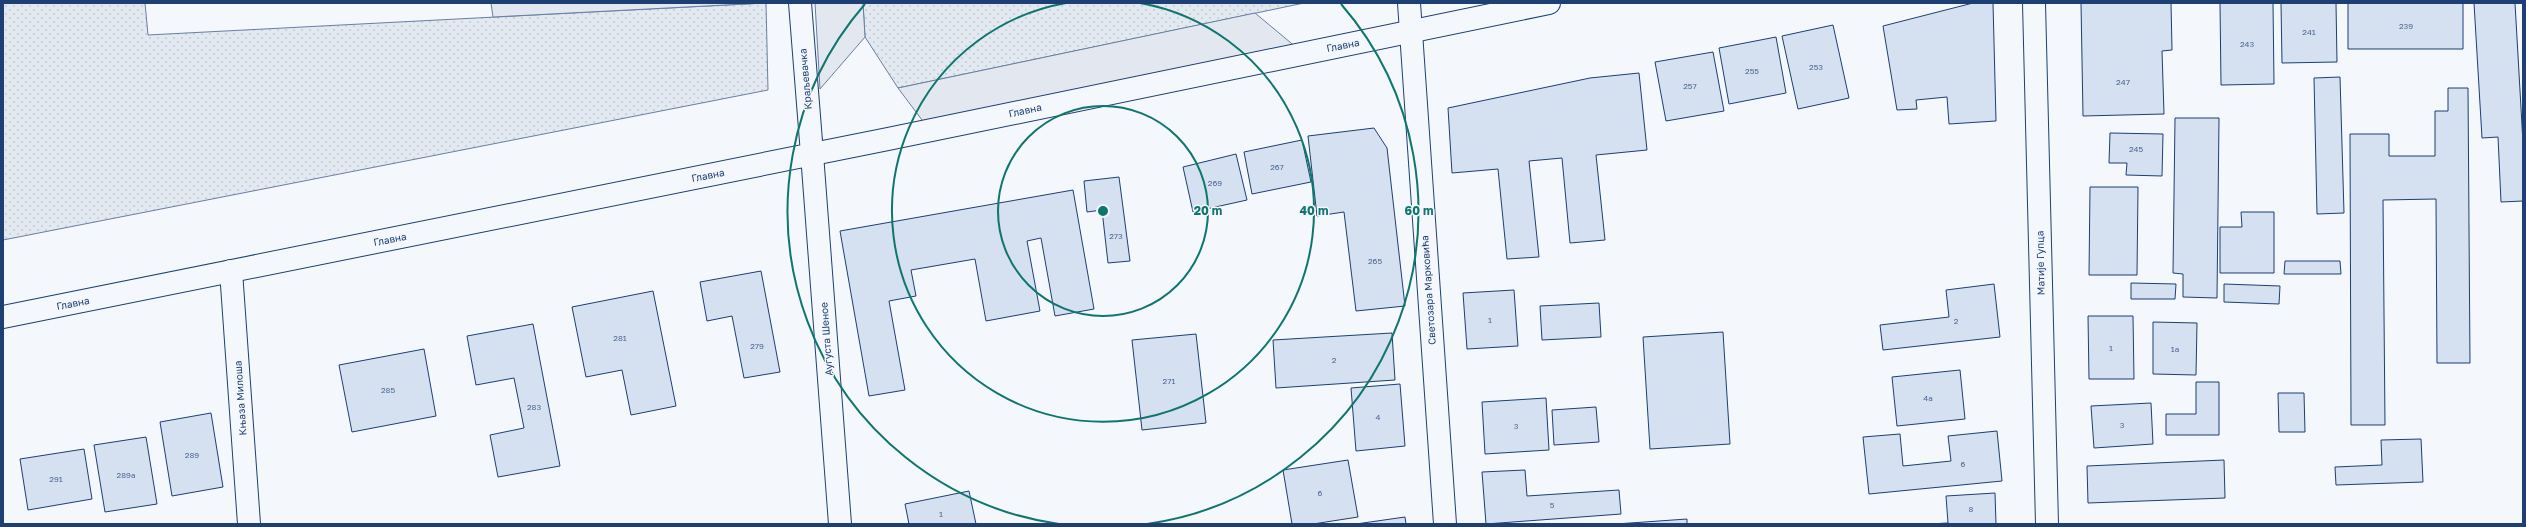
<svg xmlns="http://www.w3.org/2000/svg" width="2526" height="527" font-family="'Golos Text',sans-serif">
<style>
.grass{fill:url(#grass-dots);stroke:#687fa3}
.parking{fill:#e3e8f0;stroke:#687fa3}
.building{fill:#d5e0f0;stroke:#1d3f73}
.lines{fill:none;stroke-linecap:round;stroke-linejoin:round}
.minor-casing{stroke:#1d3f73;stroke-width:24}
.secondary-casing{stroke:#1d3f73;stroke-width:24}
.minor{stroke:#f4f7fb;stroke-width:22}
.secondary{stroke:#f4f7fb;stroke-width:22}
.ring{fill:none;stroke:#0f766e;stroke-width:2}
.labels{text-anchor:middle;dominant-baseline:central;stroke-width:3;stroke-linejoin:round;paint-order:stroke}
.number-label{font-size:8px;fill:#4b6792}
.street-label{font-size:10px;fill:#1d3f73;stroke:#f4f7fb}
.centre{fill:#0f766e;stroke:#f4f7fb;stroke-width:2}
.ring-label{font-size:12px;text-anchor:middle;font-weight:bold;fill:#0f766e;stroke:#f4f7fb;stroke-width:3;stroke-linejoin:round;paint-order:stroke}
</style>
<defs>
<pattern id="grass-dots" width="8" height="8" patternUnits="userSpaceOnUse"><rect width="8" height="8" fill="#e3e9f0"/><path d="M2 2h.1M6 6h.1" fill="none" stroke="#c2c9d1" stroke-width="1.8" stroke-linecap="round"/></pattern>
</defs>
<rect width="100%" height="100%" fill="#f4f7fb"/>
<path class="grass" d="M 3,3 L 145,3 L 148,35 L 766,3 L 768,90 L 3,240 Z
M 863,3 L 1304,3 L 898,88 L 865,37 Z"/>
<path class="parking" d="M 491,3 L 764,3 L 493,17 Z
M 815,3 L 863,3 L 865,37 L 820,89 Z
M 1255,13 L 1297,48 L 925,124 L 898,88 Z"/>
<path class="building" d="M 1973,3 L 1993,3 L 1996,121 L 1949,124 L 1947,97 L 1916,100 L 1917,109 L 1897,110 L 1883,26 Z
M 2081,3 L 2171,3 L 2172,50 L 2162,51 L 2164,114 L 2083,116 Z
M 2220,3 L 2273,3 L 2274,84 L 2221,85 Z
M 2281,3 L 2336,3 L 2337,62 L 2282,63 Z
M 2348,3 L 2463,3 L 2463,49 L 2348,49 Z
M 2474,3 L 2515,3 L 2523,143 L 2523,201 L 2501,202 L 2498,137 L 2482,138 Z
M 1833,25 L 1849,98 L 1798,109 L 1782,36 Z
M 1776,37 L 1786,93 L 1729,104 L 1719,48 Z
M 1713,52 L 1724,111 L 1666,121 L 1655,62 Z
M 1639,73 L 1647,150 L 1596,155 L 1605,240 L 1570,243 L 1562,158 L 1529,161 L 1539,257 L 1507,259 L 1498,169 L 1452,173 L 1448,108 L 1590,78 Z
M 2340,77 L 2344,213 L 2317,214 L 2314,78 Z
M 2448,88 L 2468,88 L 2470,363 L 2437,363 L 2436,199 L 2383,200 L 2385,425 L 2351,425 L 2350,134 L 2389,134 L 2389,156 L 2435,156 L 2435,111 L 2448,111 Z
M 2175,118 L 2219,118 L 2217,298 L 2183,297 L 2183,274 L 2173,273 Z
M 1374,128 L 1387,148 L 1405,306 L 1356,311 L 1344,212 L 1317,216 L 1308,136 Z
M 2110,133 L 2163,134 L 2162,176 L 2126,175 L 2127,163 L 2109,163 Z
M 1302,140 L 1311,182 L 1252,194 L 1244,152 Z
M 1236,154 L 1247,200 L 1193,212 L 1183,167 Z
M 1119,177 L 1130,261 L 1108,263 L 1102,210 L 1087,212 L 1084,181 Z
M 2090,187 L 2138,187 L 2137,275 L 2089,275 Z
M 1073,190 L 1094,309 L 1055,316 L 1041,238 L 1027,241 L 1040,311 L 986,321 L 975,259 L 911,270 L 916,296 L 889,301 L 905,390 L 869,396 L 840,231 Z
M 2241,212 L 2274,212 L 2274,273 L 2220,273 L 2220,227 L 2242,227 Z
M 2285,261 L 2340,261 L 2341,274 L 2284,274 Z
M 761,271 L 780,372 L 744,378 L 732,316 L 707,321 L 700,282 Z
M 2131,283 L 2176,284 L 2175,299 L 2131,299 Z
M 1994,284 L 2000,337 L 1883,350 L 1880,325 L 1949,317 L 1946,290 Z
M 2224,284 L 2280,286 L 2279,304 L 2224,302 Z
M 1514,290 L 1518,346 L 1467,349 L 1463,293 Z
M 653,291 L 676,406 L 631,415 L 622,370 L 586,377 L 572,307 Z
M 1599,303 L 1601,337 L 1542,340 L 1540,306 Z
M 2088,316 L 2133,316 L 2134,379 L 2089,379 Z
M 2153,322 L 2197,323 L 2196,375 L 2153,374 Z
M 533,324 L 560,466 L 498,477 L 490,435 L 524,428 L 514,378 L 476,385 L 467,336 Z
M 1723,332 L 1730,444 L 1650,449 L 1643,337 Z
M 1392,333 L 1395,380 L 1276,388 L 1273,340 Z
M 1196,334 L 1206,423 L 1142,430 L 1132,340 Z
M 424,349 L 436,416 L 352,432 L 339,365 Z
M 1960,370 L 1965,419 L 1897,426 L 1892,377 Z
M 2196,382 L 2219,382 L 2219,435 L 2166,435 L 2166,414 L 2196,414 Z
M 1400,384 L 1405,446 L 1356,451 L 1351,388 Z
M 2278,393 L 2304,393 L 2305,432 L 2279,432 Z
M 1546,398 L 1549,450 L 1485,454 L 1482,402 Z
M 2151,403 L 2153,444 L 2094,448 L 2091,406 Z
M 1596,407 L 1599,442 L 1554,445 L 1552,410 Z
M 211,413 L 223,487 L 172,496 L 160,422 Z
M 1997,431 L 2002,481 L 1869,494 L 1863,437 L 1900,434 L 1903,466 L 1951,461 L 1948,436 Z
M 146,437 L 157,504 L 105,512 L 94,445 Z
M 2421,439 L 2423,482 L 2336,485 L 2335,467 L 2382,465 L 2381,440 Z
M 84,449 L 92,499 L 28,510 L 20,459 Z
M 1348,460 L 1358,517 L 1313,524 L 1292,524 L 1283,470 Z
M 2224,460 L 2225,498 L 2088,503 L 2087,466 Z
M 1525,470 L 1527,496 L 1619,490 L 1621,514 L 1486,524 L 1482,472 Z
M 969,491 L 976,524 L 909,524 L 905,504 Z
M 1995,493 L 1996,524 L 1929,524 L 1948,523 L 1946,496 Z
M 1405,517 L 1406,524 L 1356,524 Z
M 1687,519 L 1687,524 L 1616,524 Z"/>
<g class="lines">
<defs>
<path id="minor" d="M 1409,3 L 1445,524
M 2034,3 L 2047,524
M 812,154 L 840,524
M 231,271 L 249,524"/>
<path id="secondary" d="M 800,3 L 812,154
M 3,317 L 888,139 L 1549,3"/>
</defs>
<use href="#minor" class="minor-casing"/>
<use href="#secondary" class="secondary-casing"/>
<use href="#minor" class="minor"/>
<use href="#secondary" class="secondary"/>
</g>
<g class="ring">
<circle cx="1103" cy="211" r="105"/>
<path d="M1140 3A211 211 0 1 1 1066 3"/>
<path d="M1059 524A316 316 0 0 1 865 4M1341 4A316 316 0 0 1 1147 524"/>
</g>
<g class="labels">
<g class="number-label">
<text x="2406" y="26">239</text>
<text x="2309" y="32">241</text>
<text x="2247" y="44">243</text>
<text x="1816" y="67">253</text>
<text x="1752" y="71">255</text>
<text x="2123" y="82">247</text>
<text x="1690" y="86">257</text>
<text x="2136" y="149">245</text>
<text x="1277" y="167">267</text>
<text x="1215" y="183">269</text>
<text x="1116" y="236">273</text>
<text x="1375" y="261">265</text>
<text x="1490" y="320">1</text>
<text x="1956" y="321">2</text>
<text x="620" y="338">281</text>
<text x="757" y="346">279</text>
<text x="2111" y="348">1</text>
<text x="2175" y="349">1a</text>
<text x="1334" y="360">2</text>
<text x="1169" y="381">271</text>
<text x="388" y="390">285</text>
<text x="1928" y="398">4a</text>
<text x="534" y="407">283</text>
<text x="1378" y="417">4</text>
<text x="2122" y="425">3</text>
<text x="1516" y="426">3</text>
<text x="192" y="455">289</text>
<text x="1963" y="464">6</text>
<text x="126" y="475">289a</text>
<text x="56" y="479">291</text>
<text x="1320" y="493">6</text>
<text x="1552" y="505">5</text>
<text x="1971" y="509">8</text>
<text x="941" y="514">1</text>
</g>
<g class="street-label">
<text transform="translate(1343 45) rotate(-11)">Главна</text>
<text transform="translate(805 79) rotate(-95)">Краљевачка</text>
<text transform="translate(1025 110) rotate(-12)">Главна</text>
<text transform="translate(708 175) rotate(-11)">Главна</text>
<text transform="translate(390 239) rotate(-11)">Главна</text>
<text transform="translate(2040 263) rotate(-91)">Матије Гупца</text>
<text transform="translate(1428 290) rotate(-94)">Светозара Марковића</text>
<text transform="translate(73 303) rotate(-11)">Главна</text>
<text transform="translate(826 339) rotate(-94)">Аугуста Шеное</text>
<text transform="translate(240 398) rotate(-94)">Књаза Милоша</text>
</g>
</g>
<circle cx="1103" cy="211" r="6" class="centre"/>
<g class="ring-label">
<text x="1208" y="215">20 m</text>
<text x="1314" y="215">40 m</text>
<text x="1419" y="215">60 m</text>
</g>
<rect width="2526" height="527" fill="none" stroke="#1d3f73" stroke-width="8"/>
</svg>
